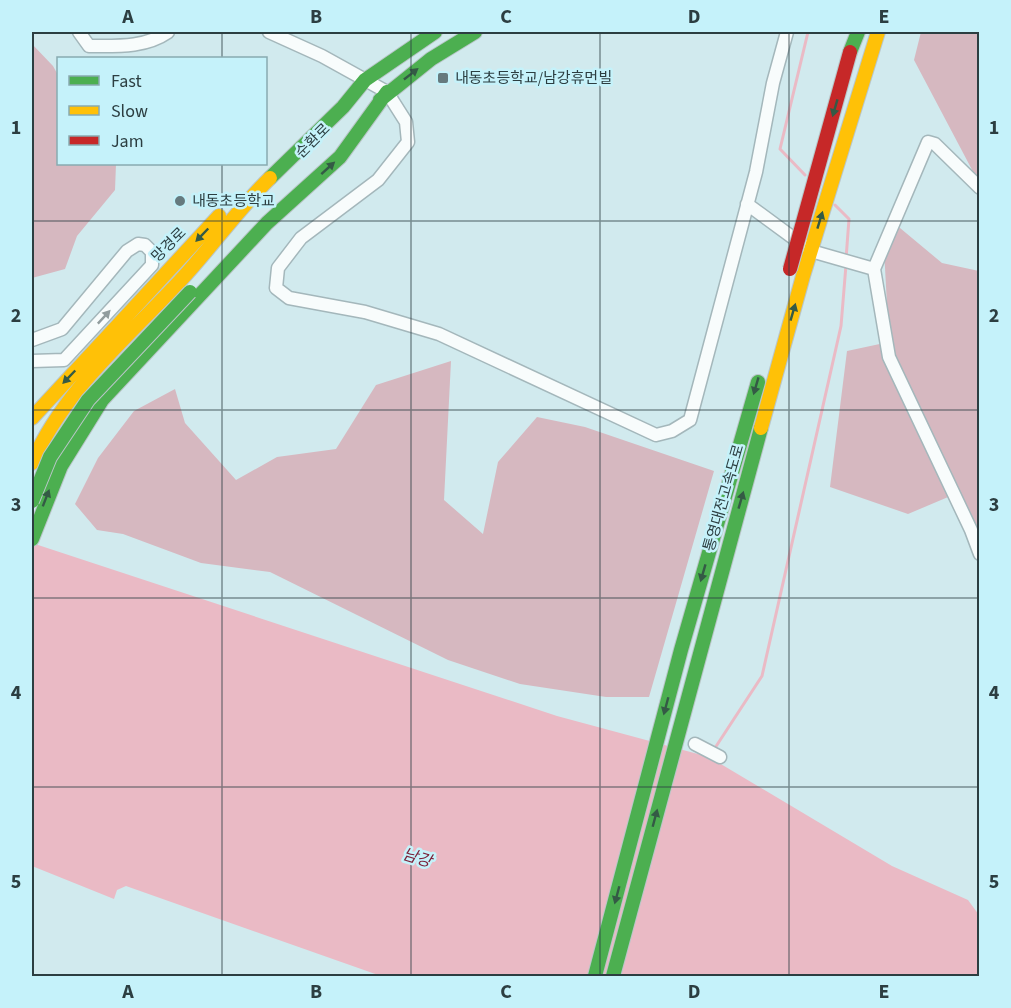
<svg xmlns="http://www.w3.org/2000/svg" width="1011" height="1008" font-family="'Source Sans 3','Noto Sans KR',sans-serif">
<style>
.forest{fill:#d6b8c0}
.water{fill:#eabac5}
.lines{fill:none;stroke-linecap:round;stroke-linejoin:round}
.stream{stroke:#eabac5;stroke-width:3}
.street-casing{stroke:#a4b7bb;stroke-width:15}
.fast-casing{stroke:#b9c6c8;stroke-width:16}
.slow-casing{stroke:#b9c6c8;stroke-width:16}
.street{stroke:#f8fcfc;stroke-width:12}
.fast{stroke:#4caf50;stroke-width:14}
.slow{stroke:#ffc107;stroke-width:14}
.fast-bridge-casing{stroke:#b9c6c8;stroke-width:16;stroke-linecap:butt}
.jam-bridge-casing{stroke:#b9c6c8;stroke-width:16;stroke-linecap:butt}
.fast-bridge{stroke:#4caf50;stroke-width:14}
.jam-bridge{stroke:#c62828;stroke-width:14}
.oneway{fill:#345a45}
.oneway2{fill:#929d9e}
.grid{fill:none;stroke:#2c3e41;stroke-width:1.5;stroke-opacity:0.55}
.poi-dot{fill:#667a7e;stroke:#c5f2fa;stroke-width:2}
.labels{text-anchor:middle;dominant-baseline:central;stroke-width:5;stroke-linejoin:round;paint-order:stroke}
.poi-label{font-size:15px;fill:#2c3e41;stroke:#c5f2fa;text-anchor:start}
.street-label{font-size:15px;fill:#2c3e41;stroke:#c5f2fa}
.water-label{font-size:16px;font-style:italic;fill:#7c223a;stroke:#c5f2fa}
.neatline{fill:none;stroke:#2c3e41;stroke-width:2}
.grid-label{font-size:20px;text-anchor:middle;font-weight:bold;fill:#2c3e41}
</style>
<rect width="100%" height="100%" fill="#d1eaee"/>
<path class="forest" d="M 921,32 L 979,32 L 979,183 L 914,60 Z
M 32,44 L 53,66 L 58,75 L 58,164 L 116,164 L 115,190 L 77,236 L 65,269 L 32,278 Z
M 888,218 L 942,263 L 979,271 L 979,542 L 960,492 L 908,514 L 830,487 L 847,351 L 889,342 L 884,249 Z
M 451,361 L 444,500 L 483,534 L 498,462 L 537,417 L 585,427 L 714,471 L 649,697 L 606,697 L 520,684 L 448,660 L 270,572 L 201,563 L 123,534 L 97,530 L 75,504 L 98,458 L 134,411 L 175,389 L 185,423 L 236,480 L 277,457 L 336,449 L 376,385 Z"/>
<path class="water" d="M 32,543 L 557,716 L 709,757 L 892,866 L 968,900 L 979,915 L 979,976 L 381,976 L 126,886 L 117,890 L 114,899 L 32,866 Z"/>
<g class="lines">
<path class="stream" d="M 805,175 L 780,149 L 808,32
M 835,205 L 849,219 L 846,259
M 713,751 L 762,676 L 841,326 L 846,265"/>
<defs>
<path id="street" d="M 79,32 L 89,46 C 116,46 145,48 168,32
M 269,32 L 322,56 L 387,92 L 406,122 L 408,142 L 378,180 L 301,238 L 278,268 L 276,288 L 289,298 L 365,312 L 439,334 L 656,435 L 672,431 L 690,420 L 756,172 L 773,83 L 787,32
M 980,188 L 935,144 L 928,142 L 874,269 L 889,357 L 971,530 L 980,554
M 747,204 L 811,251 L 874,269
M 32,340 L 62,329 L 127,251 L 138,244 L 145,245 L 152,252 L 152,265 L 64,360 L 32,361
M 695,744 L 720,757"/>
<path id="fast" d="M 850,52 L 858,32
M 380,100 L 431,59 L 475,32
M 270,178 L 343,107 L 365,80 L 435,32
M 32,539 L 61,466 L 102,400 L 267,223 L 340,157 L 387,92
M 595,976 L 681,650 L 758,382
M 613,976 L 761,428"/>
<path id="slow" d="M 32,418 L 219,216
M 761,428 L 803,276 L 878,32
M 32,463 C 64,390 126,339 179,282 C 211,248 237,210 270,178"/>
</defs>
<use href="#street" class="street-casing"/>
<use href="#fast" class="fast-casing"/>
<use href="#slow" class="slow-casing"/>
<use href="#street" class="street"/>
<use href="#fast" class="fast"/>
<use href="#slow" class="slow"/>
<defs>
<path id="fast-bridge" d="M 32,501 L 50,457 L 88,400 L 190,292"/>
<path id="jam-bridge" d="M 790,269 L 850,52"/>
</defs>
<use href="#fast-bridge" class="fast-bridge-casing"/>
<use href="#jam-bridge" class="jam-bridge-casing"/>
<use href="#fast-bridge" class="fast-bridge"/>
<use href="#jam-bridge" class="jam-bridge"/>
</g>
<defs><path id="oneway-solid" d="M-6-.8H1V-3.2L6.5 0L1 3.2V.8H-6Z" transform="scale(1.5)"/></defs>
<g class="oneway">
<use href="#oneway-solid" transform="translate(411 74) rotate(-38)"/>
<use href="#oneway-solid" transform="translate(835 108) rotate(106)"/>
<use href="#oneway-solid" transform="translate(328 168) rotate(-42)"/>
<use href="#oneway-solid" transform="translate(820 220) rotate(-73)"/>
<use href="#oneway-solid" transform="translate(202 235) rotate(134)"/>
<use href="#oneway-solid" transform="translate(793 312) rotate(-74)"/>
<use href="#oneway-solid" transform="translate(69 377) rotate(134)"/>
<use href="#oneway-solid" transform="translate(756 386) rotate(106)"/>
<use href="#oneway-solid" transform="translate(46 498) rotate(-69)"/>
<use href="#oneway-solid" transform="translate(741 500) rotate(-74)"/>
<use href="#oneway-solid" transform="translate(703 573) rotate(106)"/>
<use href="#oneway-solid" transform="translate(666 706) rotate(105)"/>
<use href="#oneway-solid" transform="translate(655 818) rotate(-75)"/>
<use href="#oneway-solid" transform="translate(617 895) rotate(105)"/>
</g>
<use class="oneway2" href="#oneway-solid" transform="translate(104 317) rotate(-47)"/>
<path class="grid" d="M 222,32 L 222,58M 411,32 L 411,976M 600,32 L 600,976M 789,32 L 789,976M 222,164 L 222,976M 32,221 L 980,221M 32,410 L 980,410M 32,598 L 980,598M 32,787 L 980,787"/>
<g class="poi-dot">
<rect x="437" y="72" width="12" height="12" rx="3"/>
<circle cx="180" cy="201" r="6"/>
</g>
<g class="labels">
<g class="poi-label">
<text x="455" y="78">내동초등학교/남강휴먼빌</text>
<text x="192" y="201">내동초등학교</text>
</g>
<g class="street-label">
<text transform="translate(313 141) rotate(-45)">순환로</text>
<text transform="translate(169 245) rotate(-45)">망경로</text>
<text transform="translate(724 498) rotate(-74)">통영대전고속도로</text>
</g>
<g class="water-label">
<text transform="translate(417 858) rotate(17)">남강</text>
</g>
</g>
<rect width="1011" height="1008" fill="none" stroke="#c5f2fa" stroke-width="66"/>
<rect x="57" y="57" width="210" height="108" fill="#c5f2fa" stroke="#88aab0" stroke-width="1.5"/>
<rect x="69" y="76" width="30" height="9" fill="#4caf50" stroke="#88aab0" stroke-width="1.5"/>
<text x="111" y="87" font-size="18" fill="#2c3e41">Fast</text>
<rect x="69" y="106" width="30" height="9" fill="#ffc107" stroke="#88aab0" stroke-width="1.5"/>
<text x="111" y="117" font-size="18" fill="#2c3e41">Slow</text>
<rect x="69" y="136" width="30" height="9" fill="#c62828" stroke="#88aab0" stroke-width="1.5"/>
<text x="111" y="147" font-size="18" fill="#2c3e41">Jam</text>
<rect x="33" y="33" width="945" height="942" class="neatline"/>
<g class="grid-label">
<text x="128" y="23">A</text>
<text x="316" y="23">B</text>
<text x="506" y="23">C</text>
<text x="694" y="23">D</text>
<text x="884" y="23">E</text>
<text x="16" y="134">1</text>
<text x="994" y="134">1</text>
<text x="16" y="322">2</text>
<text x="994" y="322">2</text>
<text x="16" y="511">3</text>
<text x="994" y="511">3</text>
<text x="16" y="699">4</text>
<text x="994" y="699">4</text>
<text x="16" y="888">5</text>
<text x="994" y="888">5</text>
<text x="128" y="998">A</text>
<text x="316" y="998">B</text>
<text x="506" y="998">C</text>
<text x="694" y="998">D</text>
<text x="884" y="998">E</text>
</g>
</svg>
